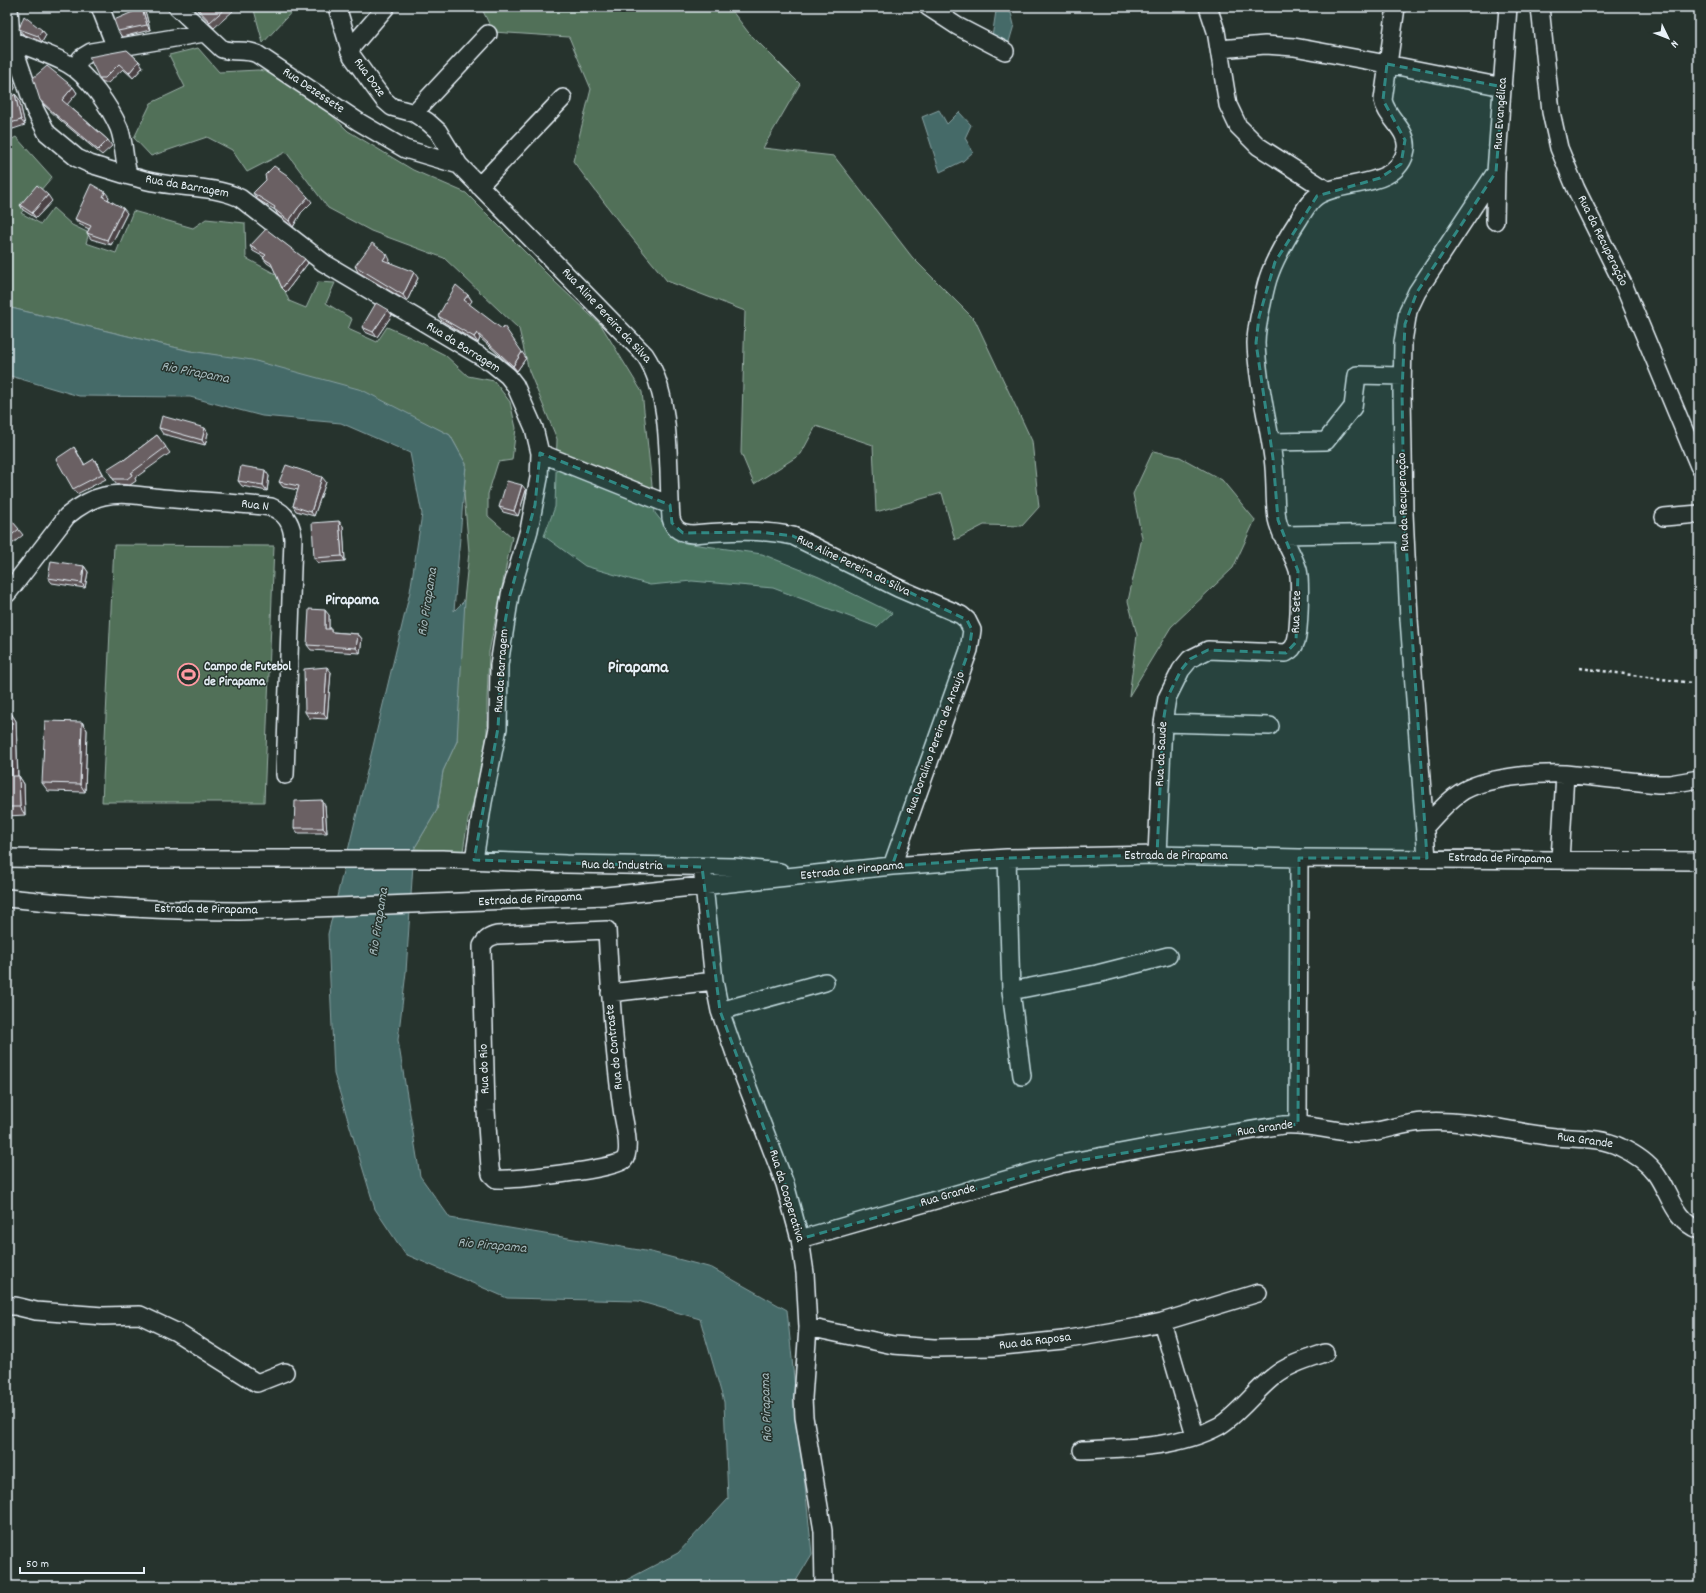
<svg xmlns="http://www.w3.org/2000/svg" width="1706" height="1593" font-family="Dekko,sans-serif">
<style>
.green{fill:#517059;stroke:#9cb0a8}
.water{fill:#456a68;stroke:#86a0a2}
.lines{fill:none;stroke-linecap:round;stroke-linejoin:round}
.minor-casing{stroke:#e8f1f8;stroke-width:20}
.path{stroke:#e8f1f8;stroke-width:2.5;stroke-dasharray:3 3;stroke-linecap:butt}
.minor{stroke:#26332d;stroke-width:17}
.wall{fill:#5c5355;stroke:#e8f1f8}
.shaded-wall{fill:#4b4345;stroke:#e8f1f8}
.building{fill:#6b6063;stroke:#e8f1f8}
.marked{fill:#308883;fill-opacity:0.2;stroke:#308883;stroke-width:3;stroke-dasharray:8 5;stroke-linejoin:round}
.labels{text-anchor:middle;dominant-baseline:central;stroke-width:3;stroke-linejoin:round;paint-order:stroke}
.street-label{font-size:13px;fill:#e8f1f8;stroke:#26332d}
.poi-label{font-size:13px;font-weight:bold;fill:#e8f1f8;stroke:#26332d;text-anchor:start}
.water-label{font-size:14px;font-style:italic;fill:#a7bbbe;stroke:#26332d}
.quarter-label{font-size:15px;font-weight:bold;fill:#e8f1f8;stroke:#26332d}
.district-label{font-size:17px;font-weight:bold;fill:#e8f1f8;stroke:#26332d}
</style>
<rect width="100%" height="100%" fill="#26332d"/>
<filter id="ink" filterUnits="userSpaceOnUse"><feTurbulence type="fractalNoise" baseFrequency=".025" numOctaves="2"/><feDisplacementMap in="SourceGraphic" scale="8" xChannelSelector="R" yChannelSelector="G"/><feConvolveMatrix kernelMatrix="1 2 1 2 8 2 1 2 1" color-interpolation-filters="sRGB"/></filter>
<g filter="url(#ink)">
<path class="green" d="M 251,7 L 296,7 L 263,43 L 254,10 Z
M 481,7 L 729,7 L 748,32 L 800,84 L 763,148 L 834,156 L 912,257 L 975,320 L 1032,441 L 1039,507 L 1022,526 L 984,525 L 955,540 L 942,493 L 876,512 L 873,445 L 816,426 L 801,454 L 754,484 L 741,453 L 745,311 L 667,281 L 619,222 L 573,161 L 591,89 L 569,37 L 493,32 Z
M 198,48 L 219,72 L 258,70 L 291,76 L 348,131 L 413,170 L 466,193 L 555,282 L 601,325 L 642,392 L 655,513 L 678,542 L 762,554 L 819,577 L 892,613 L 877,627 L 773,588 L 692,581 L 650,585 L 585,566 L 544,536 L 555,507 L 557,439 L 529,371 L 519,329 L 444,258 L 371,231 L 328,208 L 286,152 L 247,172 L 232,150 L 207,137 L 151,156 L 134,138 L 151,103 L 185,87 L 169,55 Z
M 16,137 L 52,177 L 21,213 L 41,224 L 53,208 L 72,225 L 89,233 L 86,243 L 116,253 L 133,211 L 193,228 L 206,219 L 245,223 L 246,258 L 279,276 L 289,301 L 306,308 L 318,282 L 335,283 L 326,303 L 352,319 L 348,329 L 377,342 L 387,327 L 410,337 L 445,355 L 468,376 L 494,381 L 510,402 L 516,428 L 512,460 L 498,462 L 488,494 L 488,516 L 512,537 L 489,652 L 487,700 L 487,733 L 480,782 L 468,820 L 463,851 L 414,849 L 437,810 L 443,771 L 457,741 L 459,648 L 469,552 L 464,494 L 466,464 L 450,435 L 411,416 L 258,362 L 190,351 L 7,307 L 7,142 Z
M 1153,451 L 1180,457 L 1222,480 L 1255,520 L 1233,568 L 1171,627 L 1129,696 L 1137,635 L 1128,601 L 1142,538 L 1133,494 Z
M 114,545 L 274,546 L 264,802 L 102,802 Z"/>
<path class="water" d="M 1005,9 L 1011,13 L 1014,25 L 1009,42 L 992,37 L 996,11 Z
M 939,110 L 947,124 L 959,112 L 971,125 L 965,138 L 973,152 L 963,161 L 940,172 L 922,117 Z
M 7,307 L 190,351 L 252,360 L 362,390 L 450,435 L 466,464 L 454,611 L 465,600 L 457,741 L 443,771 L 437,810 L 414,849 L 406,972 L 398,1040 L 420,1176 L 450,1218 L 651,1252 L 712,1268 L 787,1310 L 812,1554 L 793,1586 L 615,1586 L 678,1553 L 728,1499 L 724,1402 L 700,1319 L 638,1301 L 507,1298 L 405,1254 L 375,1209 L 334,1074 L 328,934 L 410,592 L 422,514 L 410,453 L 341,423 L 262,416 L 190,397 L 79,396 L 7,375 Z"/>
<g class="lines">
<defs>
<path id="minor" d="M 9,7 L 11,40 L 35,110 L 47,133 L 77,158 L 90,164 L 129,176
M 100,7 L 116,48
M 177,7 L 222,49 C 234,53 246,49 257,54 L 359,122 L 405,149 L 459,165
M 337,7 L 352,56 L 375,88 L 384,100 L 392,107 L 414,113 L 428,122 L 438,131 L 459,165 L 645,355 C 673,397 667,468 671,518 C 674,531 682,533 693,534 C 726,531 761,529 793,536 L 898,588 L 961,615 L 967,620 L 972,630 L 969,650 L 892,866
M 928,7 L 957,26 L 1005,51
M 1208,7 L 1216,31 L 1228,105 L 1238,126 L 1258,146 L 1328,191
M 1540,7 L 1551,112 L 1559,148 L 1576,189 L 1624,286 L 1699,466
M 11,40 C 29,48 50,54 68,64 C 88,75 110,107 119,128 C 125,143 123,161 129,176 C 139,178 148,182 159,183 C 186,188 214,186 240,198 L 324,263 L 492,363 L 508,376 L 515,385 L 534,428 L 540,453 L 539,478 L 529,530 L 510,595 L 499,665 L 498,728 L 483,802 L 474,860
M 1220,49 L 1265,45 L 1294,47 L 1387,64 L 1503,87
M 349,50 L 386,7
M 76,69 L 81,58 L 91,52 L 204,33
M 414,113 L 488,34
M 479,186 L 563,98
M 1495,221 L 1496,172 L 1508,7
M 1271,442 L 1326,441 L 1353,407 L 1357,375 L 1402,376
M 540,453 L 670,505
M 1664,517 L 1699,514
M 1282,535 L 1405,533
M 7,594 L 67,516 C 78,507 90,499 104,496 C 122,492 143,496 162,498 C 198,501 235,503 271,507 C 286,513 292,523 293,539 L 285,775
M 1163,723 L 1270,726
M 1425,827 C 1436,815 1446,802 1460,793 C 1483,777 1538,773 1565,774
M 1157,855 L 1163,723 L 1167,698 L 1181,670 L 1190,659 L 1208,650 L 1286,653 C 1291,650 1294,648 1296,641 C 1299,631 1301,581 1298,570 C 1293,553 1281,538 1277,519 C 1274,499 1276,478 1273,458 C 1268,420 1257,381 1256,343 C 1256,329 1259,317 1262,304 C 1264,294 1266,283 1270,273 C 1277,254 1288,236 1299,219 C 1304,211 1309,201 1317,196 C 1342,179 1399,190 1406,149 C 1409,130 1386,118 1383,100 L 1396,7
M 7,858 L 63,859 L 442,859 L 566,864 L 734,867 L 780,872
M 1007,858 L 1011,991 L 1022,1076
M 1427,858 L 1409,619 L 1404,513 L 1402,391 L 1403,342 L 1408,311 L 1417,292 L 1496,172
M 1560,860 L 1565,774 L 1658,784 L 1670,784 L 1699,779
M 703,876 L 714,981 L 720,1011 L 735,1054 L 785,1184 L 800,1239 L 805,1273 L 808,1327 L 803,1398 L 804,1417 L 823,1531 L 824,1586
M 7,898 C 85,906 162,911 240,911 L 606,896 L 892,866 L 1007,858 L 1157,855 L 1299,858 L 1699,861
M 607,930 C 610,992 614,1054 623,1115 C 625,1125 631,1152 624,1160 C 615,1170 513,1180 496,1179 L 491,1174 L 490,1168 L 486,1111 L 482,946 C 486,939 489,937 497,935 Z
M 1011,991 L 1097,974 L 1168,956
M 610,993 L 714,981
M 720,1011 L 825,982
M 1298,1124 L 1299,858
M 800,1239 L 1061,1164 L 1162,1145 L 1283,1125 C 1309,1123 1333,1132 1358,1133 C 1381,1133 1401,1123 1423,1122 C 1467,1119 1512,1132 1555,1137 C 1577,1139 1600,1137 1620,1147 C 1633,1153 1648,1163 1656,1174 C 1670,1194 1674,1220 1699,1230
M 7,1306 L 15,1306 L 36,1311 L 103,1316 L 140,1315 L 176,1332 L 257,1383 L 285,1372
M 1162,1322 L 1195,1435
M 808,1327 L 893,1345 L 934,1348 L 993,1347 L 1063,1340 L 1138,1327 L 1162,1322 L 1258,1293
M 1082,1450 C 1126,1448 1179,1448 1219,1426 C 1238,1415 1255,1391 1273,1377 C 1287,1365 1307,1359 1325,1353"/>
</defs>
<use href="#minor" class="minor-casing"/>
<path class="path" d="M 1580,668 L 1699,684"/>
<use href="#minor" class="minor"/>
</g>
<path class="wall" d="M 28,7 L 42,7 L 41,10 Z
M 195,7 L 230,7 L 233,11 L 214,28 L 198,11 Z
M 142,8 L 146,14 L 150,30 L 122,37 L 118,31 Z
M 19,29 L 42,30 L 46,35 L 42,42 L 23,34 Z
M 127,50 L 139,61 L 143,67 L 133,78 L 123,69 L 108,83 L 103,83 L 99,78 Z
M 7,63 L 9,66 L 15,88 L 7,101 L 15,94 L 19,99 L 25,125 L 7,131 Z
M 73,87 L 77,93 L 67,104 L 108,140 L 112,146 L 102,155 L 60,120 L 44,105 L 40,100 Z
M 253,193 L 312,202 L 301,213 L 293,227 L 278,215 L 275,210 L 257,199 Z
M 109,197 L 108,199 L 127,213 L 111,245 L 91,239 L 87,233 L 89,229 L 79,224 L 75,219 Z
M 52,201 L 36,218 L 23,210 L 20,205 Z
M 250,246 L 308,263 L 286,292 L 282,288 L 273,267 L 267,263 L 263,258 L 264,257 L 253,251 Z
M 390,260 L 389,262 L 418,278 L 407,301 L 358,272 L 355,266 Z
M 468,295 L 472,301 L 469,304 L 526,358 L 517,371 L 480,338 L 478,343 L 442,321 L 438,316 Z
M 388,310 L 392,315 L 377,337 L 365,332 L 362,327 Z
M 159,428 L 208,433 L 205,445 L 163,434 Z
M 157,435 L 170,453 L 135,478 L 136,481 L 130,485 L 117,484 L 113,479 L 124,460 Z
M 74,447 L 85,465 L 94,459 L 106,479 L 77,494 L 73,489 Z
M 269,476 L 267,491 L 242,486 L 238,481 Z
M 279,482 L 326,482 L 314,516 L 296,511 L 293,506 L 298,490 L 283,487 Z
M 526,490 L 518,516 L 503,512 L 499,507 Z
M 7,515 L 23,535 L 7,548 Z
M 343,526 L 345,561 L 318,563 L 314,558 Z
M 84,566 L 88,572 L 85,588 L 52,583 L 48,578 Z
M 329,615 L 329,629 L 333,632 L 358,634 L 362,639 L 360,653 L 311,650 L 307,645 Z
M 331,672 L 327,719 L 309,718 L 305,712 Z
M 7,713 L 11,713 L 16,721 L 18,776 L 19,776 L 24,784 L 25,815 L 7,816 Z
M 82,722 L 87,730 L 85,792 L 48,791 L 42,783 Z
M 325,806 L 327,833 L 298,833 L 294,828 Z"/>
<path class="shaded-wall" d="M 142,8 L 146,14 L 150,30 L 147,25 Z
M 42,30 L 46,35 L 42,42 L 38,36 Z
M 139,61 L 143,67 L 133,78 L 129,73 Z
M 7,63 L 9,66 L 15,88 L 7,101 Z
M 73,87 L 77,93 L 66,106 L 62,100 Z
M 15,94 L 19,99 L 25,125 L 21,120 Z
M 105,192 L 109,197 L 107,202 L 103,197 Z
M 48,195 L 52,201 L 36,218 L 32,213 Z
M 308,197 L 312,202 L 301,213 L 293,227 L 289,221 L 298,208 Z
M 123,208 L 127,213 L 111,245 L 107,240 Z
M 387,254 L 390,260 L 387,266 L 383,260 Z
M 305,259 L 308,263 L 286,292 L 282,288 Z
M 414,272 L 418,278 L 407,301 L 403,295 Z
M 468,295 L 472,301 L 468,306 L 464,300 Z
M 388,310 L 392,315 L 377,337 L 373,332 Z
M 477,333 L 480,338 L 478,343 L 474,337 Z
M 522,352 L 526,358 L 517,371 L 513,366 Z
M 205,428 L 208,433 L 205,445 L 202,440 Z
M 94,459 L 98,464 L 106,479 L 102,474 Z
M 265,470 L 269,476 L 267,491 L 263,485 Z
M 322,477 L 326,482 L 314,516 L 311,512 Z
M 522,485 L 526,490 L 518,516 L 514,511 Z
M 339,521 L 343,526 L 345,561 L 342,556 Z
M 84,566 L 88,572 L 85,588 L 82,583 Z
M 325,610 L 329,615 L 329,634 L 325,629 Z
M 358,634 L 362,639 L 360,653 L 356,648 Z
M 327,667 L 331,672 L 327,719 L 324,713 Z
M 11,713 L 16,721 L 18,784 L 12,776 Z
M 82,722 L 87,730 L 85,792 L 80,784 Z
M 19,776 L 24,784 L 25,815 L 20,807 Z
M 322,800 L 325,806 L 327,833 L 323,828 Z"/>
<path class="building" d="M 196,7 L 227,7 L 210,22 Z
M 142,8 L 147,25 L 118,31 L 114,20 Z
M 24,16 L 42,30 L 38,36 L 19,29 Z
M 127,50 L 139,61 L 129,73 L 119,64 L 105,78 L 99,78 L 89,57 Z
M 47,66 L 73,87 L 62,100 L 108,140 L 98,150 L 56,115 L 40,100 L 33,78 Z
M 7,67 L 11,83 L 7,89 Z
M 15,94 L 21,120 L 7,124 L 7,101 Z
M 274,166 L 287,175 L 308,197 L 298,208 L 289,221 L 274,209 L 275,207 L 253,193 L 266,180 L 265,175 Z
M 91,184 L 105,192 L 103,197 L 123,208 L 107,240 L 87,233 L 91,226 L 75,219 Z
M 37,185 L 48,195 L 32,213 L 20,205 Z
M 266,229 L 305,259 L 282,288 L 271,263 L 263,258 L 266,255 L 250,246 Z
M 372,243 L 387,254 L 383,260 L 414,272 L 403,295 L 355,266 Z
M 456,285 L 468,295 L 464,300 L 502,329 L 504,326 L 522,352 L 513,366 L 477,333 L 474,337 L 438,316 Z
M 376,303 L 388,310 L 373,332 L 362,327 Z
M 162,416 L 205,428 L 202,440 L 159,428 Z
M 157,435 L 166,447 L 131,473 L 132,475 L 127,479 L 113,479 L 107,469 L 123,459 L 124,460 Z
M 74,447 L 84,465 L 94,459 L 102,474 L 73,489 L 56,459 Z
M 286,465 L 322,477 L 311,512 L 293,506 L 299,486 L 279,482 Z
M 241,466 L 265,470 L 263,485 L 238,481 Z
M 507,481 L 522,485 L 514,511 L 499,507 Z
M 7,515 L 19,529 L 7,539 Z
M 339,521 L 342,556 L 314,558 L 312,523 Z
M 51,561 L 84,566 L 82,583 L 48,578 Z
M 309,609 L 325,610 L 325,629 L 331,629 L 331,632 L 358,634 L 356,648 L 307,645 Z
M 327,667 L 324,713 L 305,712 L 304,669 Z
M 7,713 L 11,713 L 12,776 L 19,776 L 20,807 L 7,807 Z
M 45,721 L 82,722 L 80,784 L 42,783 Z
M 322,800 L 323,828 L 294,828 L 295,801 Z"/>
</g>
<path class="marked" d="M 1387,64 L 1503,87 L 1496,172 L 1417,292 L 1405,324 L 1402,391 L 1404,513 L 1427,858 L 1299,858 L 1298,1124 L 1076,1161 L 800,1239 L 785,1184 L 720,1011 L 702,867 L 474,860 L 498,728 L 503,633 L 510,595 L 535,505 L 540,453 L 670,505 L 672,523 L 683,533 L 760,532 L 793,536 L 967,620 L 972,630 L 969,650 L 892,866 L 1007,858 L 1157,855 L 1163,723 L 1167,698 L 1181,670 L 1190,659 L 1208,650 L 1286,653 L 1296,642 L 1298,571 L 1278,520 L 1273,458 L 1256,343 L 1259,317 L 1275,262 L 1317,196 L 1380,178 L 1401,164 L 1405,140 L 1383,100 Z"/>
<defs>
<symbol id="stadium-ring" viewBox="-11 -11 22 22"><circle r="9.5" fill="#26332d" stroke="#ff9aa2" stroke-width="1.5"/><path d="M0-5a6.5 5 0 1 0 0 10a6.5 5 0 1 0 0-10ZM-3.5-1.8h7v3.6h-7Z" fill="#ff9aa2"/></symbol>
</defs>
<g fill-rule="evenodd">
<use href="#stadium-ring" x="176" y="662" width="25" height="25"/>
</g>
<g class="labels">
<g class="street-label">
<text transform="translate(369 78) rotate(54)">Rua Doze</text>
<text transform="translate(313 91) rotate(34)">Rua Dezessete</text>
<text transform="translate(1501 114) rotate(-86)">Rua Evangélica</text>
<text transform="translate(187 187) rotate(10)">Rua da Barragem</text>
<text transform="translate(1602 241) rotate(64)">Rua da Recuperação</text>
<text transform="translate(606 316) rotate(47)">Rua Aline Pereira da Silva</text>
<text transform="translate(463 348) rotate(32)">Rua da Barragem</text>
<text transform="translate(1404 502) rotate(-92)">Rua da Recuperação</text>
<text transform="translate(255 506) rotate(7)">Rua N</text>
<text transform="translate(853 566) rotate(26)">Rua Aline Pereira da Silva</text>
<text transform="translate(1297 612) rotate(-88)">Rua Sete</text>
<text transform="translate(502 671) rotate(-86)">Rua da Barragem</text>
<text transform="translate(936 743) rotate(-70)">Rua Doralino Pereira de Araujo</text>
<text transform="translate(1162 754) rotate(-87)">Rua da Saude</text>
<text x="1176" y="856">Estrada de Pirapama</text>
<text transform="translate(1500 859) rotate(1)">Estrada de Pirapama</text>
<text transform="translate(622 866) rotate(1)">Rua da Industria</text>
<text transform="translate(852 871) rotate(-6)">Estrada de Pirapama</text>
<text transform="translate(530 900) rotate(-3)">Estrada de Pirapama</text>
<text transform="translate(206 910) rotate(1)">Estrada de Pirapama</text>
<text transform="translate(615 1047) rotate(-96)">Rua do Contraste</text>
<text transform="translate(485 1069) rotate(-92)">Rua do Rio</text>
<text transform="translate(1265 1129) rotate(-8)">Rua Grande</text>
<text transform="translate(1585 1141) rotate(8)">Rua Grande</text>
<text transform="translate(786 1196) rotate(73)">Rua da Cooperativa</text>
<text transform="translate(948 1196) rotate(-16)">Rua Grande</text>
<text transform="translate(1035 1342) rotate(-7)">Rua da Raposa</text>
</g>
<g class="poi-label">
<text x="204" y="667">Campo de Futebol<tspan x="204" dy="15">de Pirapama</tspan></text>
</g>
<g class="water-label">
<text transform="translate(195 373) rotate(11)">Rio Pirapama</text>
<text transform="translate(428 602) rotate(-81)">Rio Pirapama</text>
<text transform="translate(379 922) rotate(-81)">Rio Pirapama</text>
<text transform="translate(492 1246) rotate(5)">Rio Pirapama</text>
<text transform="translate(767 1408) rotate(-92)">Rio Pirapama</text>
</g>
<g class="quarter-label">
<text x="352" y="601">Pirapama</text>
</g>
<g class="district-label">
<text x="638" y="669">Pirapama</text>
</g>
</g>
<rect width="1706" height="1593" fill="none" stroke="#26332d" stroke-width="24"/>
<rect x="12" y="12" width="1682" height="1569" fill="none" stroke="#e8f1f8" stroke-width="1.5" filter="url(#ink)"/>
<g transform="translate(1668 38) rotate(133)" stroke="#26332d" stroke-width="3" paint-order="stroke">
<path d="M0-3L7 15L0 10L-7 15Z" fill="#e8f1f8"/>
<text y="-6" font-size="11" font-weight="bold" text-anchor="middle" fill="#e8f1f8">N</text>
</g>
<path d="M20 1567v6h124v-6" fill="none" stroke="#e8f1f8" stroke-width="2"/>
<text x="26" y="1567" font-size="12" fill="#e8f1f8" stroke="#26332d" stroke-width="3" paint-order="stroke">50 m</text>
</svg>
